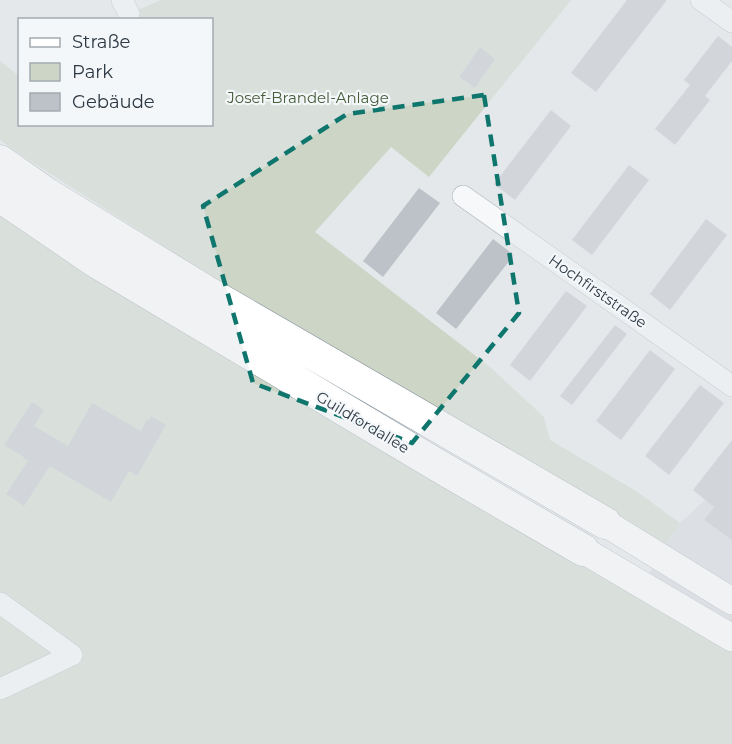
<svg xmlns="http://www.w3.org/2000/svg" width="732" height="744" font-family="Montserrat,sans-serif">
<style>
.built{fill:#d2d8dd}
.green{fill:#ccd5c6}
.building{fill:#bcc2c8}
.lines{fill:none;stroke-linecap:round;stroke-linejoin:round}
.minor-casing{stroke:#a9b0b5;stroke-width:22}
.major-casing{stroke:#a4aeb7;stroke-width:28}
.highway-casing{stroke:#8c98a1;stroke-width:33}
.minor{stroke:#f7f8fa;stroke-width:21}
.major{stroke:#fff;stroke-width:27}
.highway{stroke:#fff;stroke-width:32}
.marked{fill:none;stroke:#0f766e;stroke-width:4.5;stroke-dasharray:12 8;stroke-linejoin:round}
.labels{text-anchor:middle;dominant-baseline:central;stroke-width:4.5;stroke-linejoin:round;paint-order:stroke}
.park-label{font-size:15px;fill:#465e3a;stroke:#f4f7f9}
.street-label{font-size:15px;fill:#2c3843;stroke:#f4f7f9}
</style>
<rect width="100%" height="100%" fill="#e4e8eb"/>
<path class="built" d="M 732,465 L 732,648 L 639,590 L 680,523 L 705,500 Z"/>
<path class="green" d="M 161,0 L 571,0 L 429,177 L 391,147 L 315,232 L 490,367 L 544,417 L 550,440 L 636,491 L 680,523 L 664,548 L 201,270 L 27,159 L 0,140 L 0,61 L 19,76 L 20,124 L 212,124 L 212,20 L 128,19 L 129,14 Z
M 0,206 L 732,648 L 732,744 L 0,744 Z"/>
<path class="building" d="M 627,0 L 667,0 L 596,92 L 571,73 Z
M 718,36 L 732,47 L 732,61 L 705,96 L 710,100 L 675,145 L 655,129 L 690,85 L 684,80 Z
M 480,47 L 495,59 L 475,88 L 459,77 Z
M 551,110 L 571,126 L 515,200 L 494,184 Z
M 629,165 L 649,180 L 592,255 L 572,240 Z
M 419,188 L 440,203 L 383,277 L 363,261 Z
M 706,219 L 727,235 L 670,310 L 650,294 Z
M 493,239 L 514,255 L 456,329 L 436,313 Z
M 566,291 L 587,306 L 530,381 L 510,365 Z
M 615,325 L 627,334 L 572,405 L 560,396 Z
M 650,350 L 675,369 L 621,440 L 596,421 Z
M 700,385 L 724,403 L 669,475 L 645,456 Z
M 32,402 L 44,410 L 34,426 L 68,446 L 92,403 L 141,431 L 147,419 L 149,420 L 151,416 L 166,425 L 137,476 L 129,471 L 111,502 L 50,466 L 24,506 L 6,494 L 28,461 L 23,458 L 24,457 L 4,445 Z
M 732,440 L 732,540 L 704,520 L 714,507 L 693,490 Z"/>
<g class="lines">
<defs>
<path id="minor" d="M 122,0 L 129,14
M 701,0 L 732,22
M 463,196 L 732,386
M 0,603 L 72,655 L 0,689"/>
<path id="major" d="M 605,523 L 732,601
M 583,550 L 732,638"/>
<path id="highway" d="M 0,161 L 47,194 L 205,291 L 605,523
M 0,196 L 95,261 L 437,465 L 583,550"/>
</defs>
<use href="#minor" class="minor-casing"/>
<use href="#major" class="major-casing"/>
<use href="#highway" class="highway-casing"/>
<use href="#minor" class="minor"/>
<use href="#major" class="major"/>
<use href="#highway" class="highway"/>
</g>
<path d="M0 0H732V744H0ZM 484,95 L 519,313 L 412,443 L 253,383 L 203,206 L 347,114 Z" fill="#e4e8eb" fill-opacity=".55" fill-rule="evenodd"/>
<path class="marked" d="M 484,95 L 519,313 L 412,443 L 253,383 L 203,206 L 347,114 Z"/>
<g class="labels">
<g class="park-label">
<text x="308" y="97">Josef-Brandel-Anlage</text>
</g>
<g class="street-label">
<text transform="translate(598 291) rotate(35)">Hochfirststraße</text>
<text transform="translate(363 422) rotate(31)">Guildfordallee</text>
</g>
</g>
<rect x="18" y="18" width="195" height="108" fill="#f4f7f9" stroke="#a4abb0" stroke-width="1.5"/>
<rect x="30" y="38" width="30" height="9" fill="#ffffff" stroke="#a4abb0" stroke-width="1.5"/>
<text x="72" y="48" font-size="18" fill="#2c3843">Straße</text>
<rect x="30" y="63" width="30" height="18" fill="#ccd5c6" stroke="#a4abb0" stroke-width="1.5"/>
<text x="72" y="78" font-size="18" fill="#2c3843">Park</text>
<rect x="30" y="93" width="30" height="18" fill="#bcc2c8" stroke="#a4abb0" stroke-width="1.5"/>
<text x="72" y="108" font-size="18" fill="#2c3843">Gebäude</text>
</svg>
